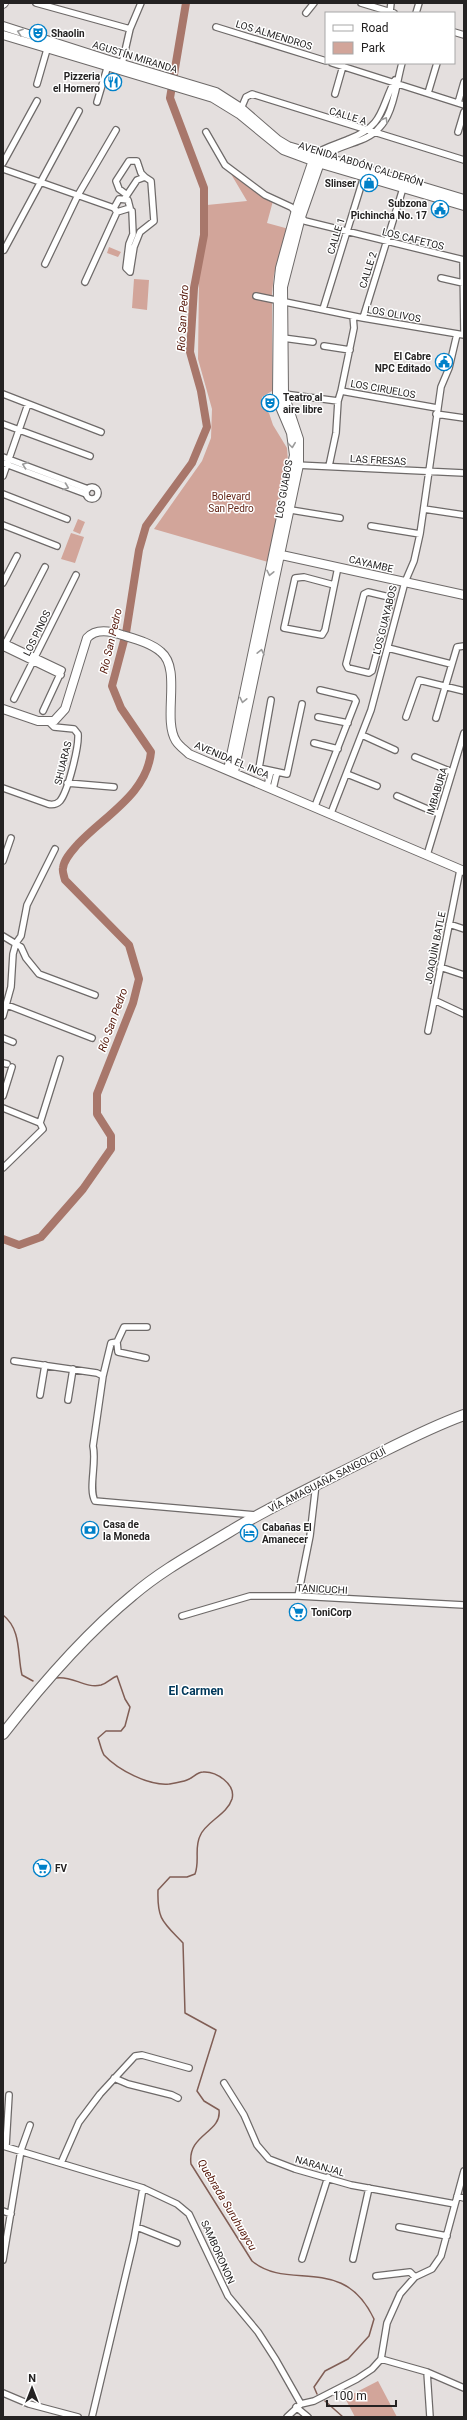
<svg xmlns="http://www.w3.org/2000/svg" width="467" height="2420" font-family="Roboto,sans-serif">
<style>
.green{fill:#d2a59a}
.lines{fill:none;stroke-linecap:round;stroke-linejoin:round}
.stream{stroke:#805e55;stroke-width:1.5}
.river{stroke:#a8776b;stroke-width:8}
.street-casing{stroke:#6e6a69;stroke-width:8}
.secondary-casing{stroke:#6e6a69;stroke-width:10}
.highway-casing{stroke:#6e6a69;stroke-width:12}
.street{stroke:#fff;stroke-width:5.5}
.secondary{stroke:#fff;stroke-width:8}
.highway{stroke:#fff;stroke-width:10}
.oneway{stroke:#9c9c9c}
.labels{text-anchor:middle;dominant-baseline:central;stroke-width:3;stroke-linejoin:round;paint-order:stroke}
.poi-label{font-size:10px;font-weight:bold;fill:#242222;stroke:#fff;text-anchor:start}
.street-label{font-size:10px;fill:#242222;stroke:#fff}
.park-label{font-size:10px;fill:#632517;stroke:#fff}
.water-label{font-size:11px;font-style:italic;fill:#541709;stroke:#fff}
.quarter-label{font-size:12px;font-weight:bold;fill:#01385a;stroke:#fff}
</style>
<rect width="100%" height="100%" fill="#e4dfde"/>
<path class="green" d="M 231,174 L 273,201 L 267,223 L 289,229 L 274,274 L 272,293 L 272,391 L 262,397 L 261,407 L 269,413 L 273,425 L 287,448 L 288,462 L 268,562 L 154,529 L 202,461 L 211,438 L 212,409 L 198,359 L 199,279 L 207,233 L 207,205 L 247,201 Z
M 109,247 L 121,252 L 118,257 L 107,253 Z
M 134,279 L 149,280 L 147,310 L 132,308 Z
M 78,519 L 85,522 L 80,534 L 73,531 Z
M 71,533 L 84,537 L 75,563 L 61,559 Z
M 378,2381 L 397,2417 L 355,2417 L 345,2398 Z"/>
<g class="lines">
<path class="stream" d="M 3,1615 C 22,1630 17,1655 22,1675 L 33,1681
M 56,1678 C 72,1675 85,1689 101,1685 C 108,1683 111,1678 117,1676 L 125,1699 L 130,1707 L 125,1726 L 121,1731 L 106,1731 L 98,1738 C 100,1743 101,1750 104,1755 C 118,1770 149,1786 169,1784 C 175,1783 182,1782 187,1780 C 193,1778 197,1772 203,1772 C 216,1771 236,1784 232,1799 C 227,1815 205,1822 200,1836 C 194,1848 200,1861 195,1874 L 187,1877 L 170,1877 L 158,1890 C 157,1920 163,1922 183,1943 L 185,2013 L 216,2030 L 197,2091 L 204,2101 L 219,2110 C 222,2133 187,2134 191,2164 L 252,2261 C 289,2292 343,2253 374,2319 L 369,2336 L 348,2359 L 325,2371 L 314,2387 L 317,2394
M 325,2401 L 343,2417"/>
<path class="river" d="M 3,1239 L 19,1245 L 41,1237 L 83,1189 L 111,1149 L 111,1136 L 97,1114 L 97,1094 L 133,1003 L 139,979 L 129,945 L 65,880 C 64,876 62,871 63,868 C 64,859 72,851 78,844 C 104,816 147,794 151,752 L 121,708 L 112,686 L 126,633 L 139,550 L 146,526 L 192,463 L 207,427 L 201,391 L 190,352 L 194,288 L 204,235 L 204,188 L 170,98 L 186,3"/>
<defs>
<path id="street" d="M 36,3 L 130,29 L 141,3
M 361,3 L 394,13
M 390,12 L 391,3
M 306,13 L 314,3
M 416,13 L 419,3
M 216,27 L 326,61
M 454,32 L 464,35
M 332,63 L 464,105
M 122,64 L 130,29
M 37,84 L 48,46
M 428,93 L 437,63
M 335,94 L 343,66
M 97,102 L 108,65
M 458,103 L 464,82
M 240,111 L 246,97 L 252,94 L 464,160
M 206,132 L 225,165 L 265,195 L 291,207 L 305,221 L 464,260
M 458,132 L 464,112
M 315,154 C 325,147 338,144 349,139 C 384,126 380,109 395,80
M 322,157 C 332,149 349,145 361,140 C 394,128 394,92 402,63
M 3,163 L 37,101
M 3,169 L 114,208 L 117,212
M 127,195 L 119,189 L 116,181 L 129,161 L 137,161 L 141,173 L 145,177
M 125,198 L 137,180 L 145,177 L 151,181 L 154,221 L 140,232 L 134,247 L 130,272 L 126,268 L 129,244 L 133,234 L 132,211
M 114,208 L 119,199 L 128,200 L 130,208 L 117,212
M 4,250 L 79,111
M 463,260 L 464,335
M 45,264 L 78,195 L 116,130
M 441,278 L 463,283
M 85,282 L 117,212
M 256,296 L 363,318 L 464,335
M 323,309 L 365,173
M 363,318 L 404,185
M 283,338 L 313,342
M 324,346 L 350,350
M 341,391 L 354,328 L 353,316
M 3,394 L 101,432
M 284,394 L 338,401 L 341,391 L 437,408
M 436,414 L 464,418
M 3,424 L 90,456
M 3,457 L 88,489
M 3,463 L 86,494
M 296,465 L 464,473
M 329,466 L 336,433 L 338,401
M 3,476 L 28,404
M86 493a6 6 0 1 1 12 0a6 6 0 1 1-12 0Z
M 3,494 L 67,519
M 424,509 L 464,515
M 291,510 L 340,518
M 3,525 L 57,546
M 371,526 L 420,534
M 3,583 L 17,556
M 334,585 L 304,577 L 295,578 L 284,628 L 322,635 L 325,630 L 338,567
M 368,592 L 389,597 L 391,599 L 372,671 L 369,673 L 348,668 L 346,664 L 364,594 Z
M 3,642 L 62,670 L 43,711
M 3,647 L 61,675
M 3,648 L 45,567
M 388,648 L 451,664
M 14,699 L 76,575
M 271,700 L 259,768 L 287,774 L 302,704
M 318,717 L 348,723
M 406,717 L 419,680 L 464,691
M 436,718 L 457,647 L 464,646
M 362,735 L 395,750
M 314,743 L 338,749
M 415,757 L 452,772
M 347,774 L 377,786
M 67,783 L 114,787
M 267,786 L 271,771
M 3,788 L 48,804 C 52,805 56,805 60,801 C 68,791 79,747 78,734 L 74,729 L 54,727 L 48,721
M 273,789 L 277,772
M 397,796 L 439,814
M 315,806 L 356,701 L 354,698 L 320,690
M 331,813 L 371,710 L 405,582 L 414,561 L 420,534 L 441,387 L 449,368 L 457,334
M 427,855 L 464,733
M 3,861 L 11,838
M 449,924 L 464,929
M 3,936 L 21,947 L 26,958 L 39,974 L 95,995
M 440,967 L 464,975
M 434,1000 L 464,1014
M 7,1005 L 92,1038
M 3,1016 L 11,987 L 13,954 L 16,943 L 21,936 L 27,905 L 55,849
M 428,1031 L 460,870
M 3,1038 L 13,1042
M 3,1063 L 7,1064
M 3,1096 L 12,1067
M 3,1108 L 40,1123 L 43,1129 L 3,1168
M 40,1123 L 60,1059
M 117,1342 L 118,1352 L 146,1358
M 14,1361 L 97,1373 L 103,1376 L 93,1446 C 97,1462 88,1489 95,1501 L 256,1515
M 103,1376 L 111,1343 L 117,1342 L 124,1327 L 147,1327
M 40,1395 L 45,1365
M 68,1400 L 73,1369
M 298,1596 L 310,1536 L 316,1484
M 182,1616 L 250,1596 L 298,1596 L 464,1605
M 114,2078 L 128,2084 L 172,2095 L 178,2098
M 224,2083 L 244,2115 L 257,2145 L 269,2159 L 295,2169 L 351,2185 L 455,2204
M 3,2146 L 143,2188 L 177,2204 L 189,2214 L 228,2296 L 258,2332 L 276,2360 L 301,2404
M 6,2146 L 9,2095
M 61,2163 L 79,2122 L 100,2094 L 135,2056 L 142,2055 L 189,2068
M 457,2196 L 464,2198
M 3,2211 L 11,2214
M 137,2227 L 177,2243
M 399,2227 L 447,2236
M 302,2259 L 328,2177
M 353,2259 L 369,2188
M 3,2260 L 21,2150 L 30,2125
M 376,2276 L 410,2272 L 415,2277
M 381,2359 L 427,2372 L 464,2388
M 427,2372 L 430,2417
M 3,2393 L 29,2404 L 78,2417
M 296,2407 L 308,2417
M 92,2417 L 134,2240 L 143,2188
M 287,2417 L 301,2404 L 314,2401 L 357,2379 L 372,2369 L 381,2359 L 387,2323 L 400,2294 L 415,2277 L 432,2269 L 441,2256 L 464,2171"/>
<path id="secondary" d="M 3,4 L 4,3
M 3,26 L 109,60 L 216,92 L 241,108 L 278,140 L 288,146 L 464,199
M 3,35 L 213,98 L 239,114 L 283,150 L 318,163 L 464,206
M 277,554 L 464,595
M 3,709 L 38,721 L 54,721 L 65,709 L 87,638 C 96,628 111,631 122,635 C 135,639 151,643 161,652 C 182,669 162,719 176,741 C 179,746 185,750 189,754 L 464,871
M 228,770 L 294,455 L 291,433 L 280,407 L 277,395 L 278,286 L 280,268 L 296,210 L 315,154
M 234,772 L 299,465 L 299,439 L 284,394 L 283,287 L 301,217 L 322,157"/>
<path id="highway" d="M 3,1734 C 42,1684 84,1635 133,1595 C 162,1570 196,1552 229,1532 C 268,1508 310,1488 352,1467 C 389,1449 425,1429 464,1415"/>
</defs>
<use href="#street" class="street-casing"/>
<use href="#secondary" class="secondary-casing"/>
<use href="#highway" class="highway-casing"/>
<use href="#street" class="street"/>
<use href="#secondary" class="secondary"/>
<use href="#highway" class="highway"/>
</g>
<defs><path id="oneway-chevron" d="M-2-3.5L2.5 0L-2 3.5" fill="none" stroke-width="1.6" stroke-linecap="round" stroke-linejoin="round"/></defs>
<g class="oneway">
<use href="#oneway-chevron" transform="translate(20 32) rotate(-161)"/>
<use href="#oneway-chevron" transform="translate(385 120) rotate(-59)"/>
<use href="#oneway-chevron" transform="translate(292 445) rotate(83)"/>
<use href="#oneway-chevron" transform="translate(25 465) rotate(-160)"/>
<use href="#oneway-chevron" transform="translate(66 487) rotate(21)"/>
<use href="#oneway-chevron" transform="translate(270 573) rotate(102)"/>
<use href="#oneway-chevron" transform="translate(261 652) rotate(-78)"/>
<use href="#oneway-chevron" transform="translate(243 700) rotate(102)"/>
</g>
<defs>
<symbol id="theatre-ring" viewBox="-11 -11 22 22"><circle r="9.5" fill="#fff" stroke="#0081c9" stroke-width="1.5"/><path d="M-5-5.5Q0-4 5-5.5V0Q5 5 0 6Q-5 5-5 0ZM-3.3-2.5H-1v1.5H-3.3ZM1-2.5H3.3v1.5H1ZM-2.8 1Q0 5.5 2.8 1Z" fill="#0081c9"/></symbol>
<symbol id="restaurant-ring" viewBox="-11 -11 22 22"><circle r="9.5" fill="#fff" stroke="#0081c9" stroke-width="1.5"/><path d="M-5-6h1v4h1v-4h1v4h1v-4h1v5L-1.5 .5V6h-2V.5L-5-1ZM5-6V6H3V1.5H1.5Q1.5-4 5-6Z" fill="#0081c9"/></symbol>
<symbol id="shop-ring" viewBox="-11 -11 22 22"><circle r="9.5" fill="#fff" stroke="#0081c9" stroke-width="1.5"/><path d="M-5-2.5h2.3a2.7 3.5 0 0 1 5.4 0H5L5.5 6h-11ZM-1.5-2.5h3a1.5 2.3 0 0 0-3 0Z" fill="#0081c9"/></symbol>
<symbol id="civic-ring" viewBox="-11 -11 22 22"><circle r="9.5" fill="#fff" stroke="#0081c9" stroke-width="1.5"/><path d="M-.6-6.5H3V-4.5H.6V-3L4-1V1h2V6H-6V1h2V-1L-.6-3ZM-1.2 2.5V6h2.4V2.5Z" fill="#0081c9"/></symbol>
<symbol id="bank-ring" viewBox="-11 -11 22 22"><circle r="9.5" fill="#fff" stroke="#0081c9" stroke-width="1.5"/><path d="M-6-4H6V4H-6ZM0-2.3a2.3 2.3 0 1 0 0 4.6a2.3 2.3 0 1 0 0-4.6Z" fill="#0081c9"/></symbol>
<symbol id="hotel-ring" viewBox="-11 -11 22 22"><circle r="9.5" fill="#fff" stroke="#0081c9" stroke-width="1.5"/><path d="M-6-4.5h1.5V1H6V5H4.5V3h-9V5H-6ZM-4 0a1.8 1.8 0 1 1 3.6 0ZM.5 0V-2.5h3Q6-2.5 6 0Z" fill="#0081c9"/></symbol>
<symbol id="supermarket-ring" viewBox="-11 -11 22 22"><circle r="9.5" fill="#fff" stroke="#0081c9" stroke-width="1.5"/><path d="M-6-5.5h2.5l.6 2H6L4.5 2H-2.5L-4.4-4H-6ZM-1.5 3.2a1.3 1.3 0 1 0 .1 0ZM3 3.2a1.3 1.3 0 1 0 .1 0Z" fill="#0081c9"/></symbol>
</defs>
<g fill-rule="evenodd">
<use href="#theatre-ring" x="28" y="23" width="20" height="20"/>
<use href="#restaurant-ring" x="103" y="72" width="20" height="20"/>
<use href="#shop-ring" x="359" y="173" width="20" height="20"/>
<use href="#civic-ring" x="430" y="199" width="20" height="20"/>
<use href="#civic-ring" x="434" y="352" width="20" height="20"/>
<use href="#theatre-ring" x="260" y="393" width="20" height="20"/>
<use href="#bank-ring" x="80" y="1520" width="20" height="20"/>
<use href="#hotel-ring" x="239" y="1523" width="20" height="20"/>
<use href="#supermarket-ring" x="288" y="1602" width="20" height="20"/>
<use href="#supermarket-ring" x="32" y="1858" width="20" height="20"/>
</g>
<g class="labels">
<g class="poi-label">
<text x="51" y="33">Shaolin</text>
<text x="100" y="76" text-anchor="end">Pizzeria<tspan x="100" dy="12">el Hornero</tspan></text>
<text x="356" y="183" text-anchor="end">Slinser</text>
<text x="427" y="203" text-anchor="end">Subzona<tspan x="427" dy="12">Pichincha No. 17</tspan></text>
<text x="431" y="356" text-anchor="end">El Cabre<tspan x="431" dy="12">NPC Editado</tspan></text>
<text x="283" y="397">Teatro al<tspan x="283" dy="12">aire libre</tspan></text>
<text x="103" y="1524">Casa de<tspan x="103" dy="12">la Moneda</tspan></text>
<text x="262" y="1527">Cabañas El<tspan x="262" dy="12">Amanecer</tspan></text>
<text x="311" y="1612">ToniCorp</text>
<text x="55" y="1868">FV</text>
</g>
<g class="street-label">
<text transform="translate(274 35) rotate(17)">LOS ALMENDROS</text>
<text transform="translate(135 57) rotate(17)">AGUSTÍN MIRANDA</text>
<text transform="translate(348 116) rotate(17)">CALLE A</text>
<text transform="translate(361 164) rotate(17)">AVENIDA ABDÓN CALDERÓN</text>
<text transform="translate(336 236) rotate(-73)">CALLE 1</text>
<text transform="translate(413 239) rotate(14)">LOS CAFETOS</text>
<text transform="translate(368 270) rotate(-73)">CALLE 2</text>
<text transform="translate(394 314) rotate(10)">LOS OLIVOS</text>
<text transform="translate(383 389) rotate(10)">LOS CIRUELOS</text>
<text transform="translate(378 460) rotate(3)">LAS FRESAS</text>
<text transform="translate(284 489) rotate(-80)">LOS GUABOS</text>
<text transform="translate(371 564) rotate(13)">CAYAMBE</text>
<text transform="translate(385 620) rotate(-76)">LOS GUAYABOS</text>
<text transform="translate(37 633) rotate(-64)">LOS PINOS</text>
<text transform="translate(232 760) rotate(23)">AVENIDA EL INCA</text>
<text transform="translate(63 763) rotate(-76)">SHUARAS</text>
<text transform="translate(437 791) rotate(-73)">IMBABURA</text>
<text transform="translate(435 948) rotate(-79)">JOAQUÌN BATLE</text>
<text transform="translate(327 1480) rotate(-27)">VÍA AMAGUAÑA SANGOLQUÍ</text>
<text transform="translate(322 1589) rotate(3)">TANICUCHI</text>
<text transform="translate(320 2166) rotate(16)">NARANJAL</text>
<text transform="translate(218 2252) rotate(66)">SAMBORONON</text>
</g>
<g class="park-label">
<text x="231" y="496">Bolevard<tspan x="231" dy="12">San Pedro</tspan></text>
</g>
<g class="water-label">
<text transform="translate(183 318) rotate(-87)">Río San Pedro</text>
<text transform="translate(111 641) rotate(-77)">Río San Pedro</text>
<text transform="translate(113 1020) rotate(-70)">Río San Pedro</text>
<text transform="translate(227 2205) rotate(59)">Quebrada Suruhuaycu</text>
</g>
<g class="quarter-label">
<text x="196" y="1691">El Carmen</text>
</g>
</g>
<rect width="467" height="2420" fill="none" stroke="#242222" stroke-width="8"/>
<rect x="325" y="12" width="130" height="52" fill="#ffffff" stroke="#a7a7a7"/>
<rect x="333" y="25" width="20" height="6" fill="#ffffff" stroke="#a7a7a7"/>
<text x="361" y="32" font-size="12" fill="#242222">Road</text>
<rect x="333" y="42" width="20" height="12" fill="#d2a59a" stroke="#a7a7a7"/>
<text x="361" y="52" font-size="12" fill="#242222">Park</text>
<g transform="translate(32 2388)" stroke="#ffffff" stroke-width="3" paint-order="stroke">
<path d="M0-3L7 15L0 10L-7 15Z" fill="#242222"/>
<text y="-6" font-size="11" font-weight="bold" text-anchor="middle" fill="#242222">N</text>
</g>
<path d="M327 2400v6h69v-6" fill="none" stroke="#242222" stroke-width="2"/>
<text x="333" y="2400" font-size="12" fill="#242222" stroke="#ffffff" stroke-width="3" paint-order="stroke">100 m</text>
</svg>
